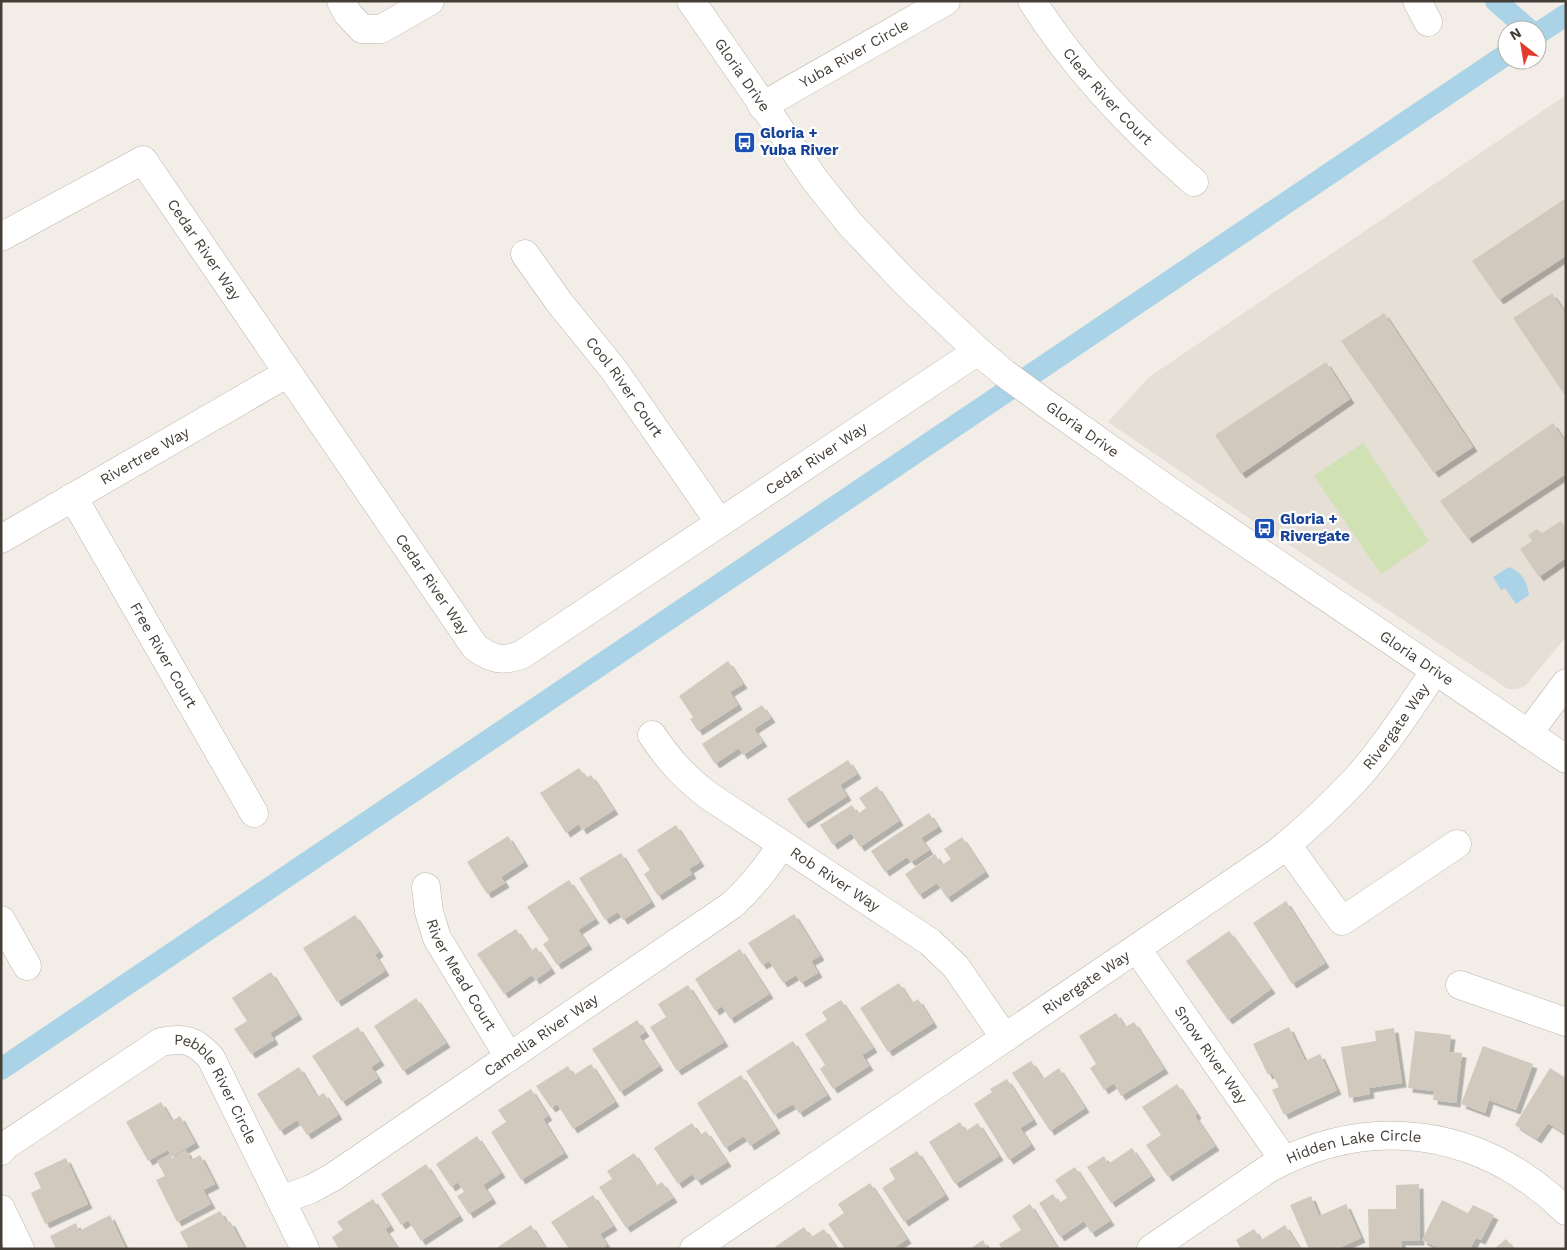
<svg xmlns="http://www.w3.org/2000/svg" width="1567" height="1250" font-family="'Work Sans',sans-serif">
<style>
.residential{fill:#e5dfd6}
.green{fill:#d0e1b4}
.water{fill:#aad3e8}
.lines{fill:none;stroke-linecap:round;stroke-linejoin:round}
.canal{stroke:#aad3e8;stroke-width:22}
.building{fill:#d2c9be;filter:url(#shadow)}
.minor-casing{stroke:#bcb5ab;stroke-width:29}
.minor{stroke:#fff;stroke-width:28}
.labels{text-anchor:middle;dominant-baseline:central;stroke-width:4.5;stroke-linejoin:round;paint-order:stroke}
.street-label{font-size:15px;fill:#443e37;stroke:#fff}
.transit-label{font-size:15px;font-weight:bold;fill:#164399;stroke:#fff;text-anchor:start}
</style>
<defs>
<filter id="shadow"><feDropShadow dx="4.5" dy="4.5" stdDeviation="0" flood-color="#0004"/></filter>
</defs>
<rect width="100%" height="100%" fill="#f2eee7"/>
<path class="residential" d="M 1566,95 L 1566,637 L 1525,686 L 1517,689 L 1508,689 L 1262,527 L 1108,422 L 1149,377 Z"/>
<path class="green" d="M 1363,443 L 1429,541 L 1381,574 L 1314,476 Z"/>
<path class="water" d="M 1509,567 C 1522,572 1527,581 1529,595 L 1516,604 L 1505,588 L 1501,590 L 1493,577 Z"/>
<g class="lines">
<path class="canal" d="M 1496,1 L 1529,30
M 1537,34 L 1566,15
M 1,1069 L 1507,54"/>
</g>
<path class="building" d="M 1566,198 L 1566,256 L 1499,300 L 1472,261 Z
M 1552,293 L 1566,314 L 1566,397 L 1513,318 Z
M 1384,313 L 1473,447 L 1434,473 L 1341,341 Z
M 1326,362 L 1350,399 L 1241,474 L 1215,435 Z
M 1553,423 L 1566,443 L 1566,474 L 1468,539 L 1440,501 Z
M 1561,521 L 1566,528 L 1566,558 L 1539,577 L 1520,549 L 1532,541 L 1528,535 L 1537,529 L 1542,533 Z
M 728,661 L 743,684 L 730,692 L 738,705 L 698,731 L 690,719 L 693,717 L 679,696 Z
M 762,705 L 771,718 L 754,729 L 763,742 L 743,755 L 739,748 L 715,764 L 702,744 Z
M 848,760 L 857,774 L 840,785 L 847,796 L 804,824 L 787,799 Z
M 579,768 L 586,778 L 591,775 L 614,810 L 582,830 L 579,824 L 566,833 L 540,793 Z
M 877,786 L 899,821 L 860,847 L 851,833 L 833,845 L 820,825 L 852,805 L 858,814 L 866,808 L 859,798 Z
M 929,813 L 938,827 L 921,838 L 929,850 L 911,862 L 907,857 L 885,872 L 871,851 Z
M 676,825 L 700,862 L 689,869 L 692,874 L 658,896 L 644,874 L 650,870 L 637,850 Z
M 508,836 L 524,862 L 501,877 L 505,883 L 487,894 L 467,862 Z
M 962,837 L 985,872 L 947,898 L 937,883 L 919,895 L 905,874 L 935,854 L 942,865 L 951,859 L 944,849 Z
M 621,853 L 651,902 L 623,920 L 618,912 L 605,920 L 579,878 Z
M 569,880 L 595,919 L 578,930 L 588,945 L 557,965 L 543,944 L 549,940 L 527,907 Z
M 1286,901 L 1325,963 L 1292,984 L 1253,923 Z
M 794,914 L 820,956 L 811,961 L 818,973 L 801,983 L 796,975 L 783,983 L 769,961 L 762,965 L 748,943 Z
M 355,915 L 379,952 L 375,955 L 385,971 L 337,1002 L 303,948 Z
M 516,929 L 531,951 L 536,947 L 551,969 L 535,980 L 532,975 L 504,994 L 477,954 Z
M 1229,931 L 1271,989 L 1228,1020 L 1186,961 Z
M 740,949 L 769,994 L 730,1019 L 722,1006 L 715,1011 L 695,979 Z
M 271,972 L 298,1015 L 270,1033 L 274,1040 L 251,1054 L 234,1029 L 247,1021 L 232,998 Z
M 899,983 L 912,1003 L 918,999 L 933,1023 L 888,1052 L 860,1008 Z
M 688,985 L 724,1042 L 677,1071 L 650,1027 L 666,1017 L 658,1004 Z
M 416,998 L 446,1043 L 403,1071 L 374,1026 Z
M 841,1000 L 873,1048 L 862,1055 L 869,1066 L 833,1089 L 820,1069 L 825,1065 L 805,1034 L 827,1020 L 822,1012 Z
M 1116,1013 L 1125,1027 L 1134,1022 L 1164,1069 L 1121,1096 L 1114,1083 L 1104,1090 L 1090,1068 L 1096,1064 L 1079,1036 Z
M 637,1020 L 645,1032 L 639,1036 L 659,1066 L 620,1092 L 592,1049 Z
M 358,1027 L 380,1061 L 371,1067 L 378,1078 L 342,1102 L 312,1056 Z
M 1289,1027 L 1305,1061 L 1320,1054 L 1337,1090 L 1284,1115 L 1272,1090 L 1279,1087 L 1272,1073 L 1268,1075 L 1253,1044 Z
M 1394,1028 L 1402,1083 L 1369,1088 L 1370,1094 L 1349,1098 L 1341,1047 L 1376,1041 L 1375,1031 Z
M 1415,1031 L 1451,1035 L 1449,1052 L 1462,1053 L 1456,1103 L 1433,1100 L 1434,1091 L 1408,1088 Z
M 793,1041 L 827,1095 L 799,1113 L 793,1104 L 774,1115 L 746,1071 Z
M 1483,1046 L 1533,1064 L 1516,1110 L 1489,1100 L 1485,1113 L 1461,1104 Z
M 1031,1061 L 1043,1079 L 1059,1068 L 1085,1108 L 1050,1131 L 1012,1073 Z
M 591,1064 L 615,1102 L 573,1129 L 557,1104 L 551,1108 L 536,1086 L 568,1066 L 574,1075 Z
M 299,1067 L 317,1097 L 324,1093 L 338,1115 L 307,1135 L 297,1120 L 280,1131 L 257,1094 Z
M 1550,1068 L 1566,1078 L 1566,1130 L 1564,1133 L 1548,1123 L 1537,1139 L 1515,1125 Z
M 741,1075 L 776,1129 L 750,1146 L 744,1136 L 725,1148 L 697,1103 Z
M 1007,1079 L 1033,1120 L 1020,1128 L 1031,1145 L 1009,1160 L 974,1104 L 992,1092 L 990,1089 Z
M 1177,1084 L 1197,1114 L 1195,1116 L 1215,1146 L 1168,1177 L 1146,1145 L 1161,1135 L 1142,1107 Z
M 531,1089 L 548,1116 L 543,1119 L 564,1153 L 521,1180 L 491,1132 L 506,1122 L 498,1110 Z
M 161,1102 L 172,1121 L 180,1116 L 195,1143 L 171,1157 L 172,1158 L 186,1150 L 191,1160 L 200,1155 L 215,1184 L 203,1190 L 211,1204 L 177,1222 L 156,1180 L 165,1176 L 157,1161 L 170,1154 L 168,1150 L 148,1161 L 126,1122 Z
M 960,1122 L 966,1131 L 978,1123 L 999,1156 L 955,1184 L 929,1142 Z
M 692,1123 L 700,1135 L 706,1131 L 727,1162 L 697,1181 L 692,1174 L 678,1184 L 654,1148 Z
M 477,1136 L 501,1173 L 483,1185 L 492,1199 L 469,1214 L 457,1196 L 464,1192 L 458,1182 L 451,1187 L 436,1164 Z
M 1132,1148 L 1151,1176 L 1111,1203 L 1087,1167 L 1104,1156 L 1108,1164 Z
M 917,1151 L 945,1195 L 904,1222 L 882,1188 L 895,1179 L 889,1169 Z
M 634,1153 L 656,1186 L 662,1182 L 673,1198 L 626,1228 L 599,1187 L 612,1179 L 607,1171 Z
M 66,1158 L 88,1204 L 45,1224 L 31,1193 L 41,1188 L 34,1173 Z
M 426,1164 L 459,1216 L 421,1241 L 408,1220 L 401,1225 L 381,1194 Z
M 1075,1167 L 1110,1221 L 1091,1233 L 1084,1221 L 1060,1237 L 1039,1203 L 1053,1194 L 1059,1203 L 1067,1198 L 1055,1180 Z
M 870,1183 L 907,1239 L 892,1249 L 886,1249 L 885,1247 L 883,1249 L 845,1249 L 828,1224 L 844,1213 L 838,1204 Z
M 1419,1184 L 1420,1241 L 1401,1241 L 1402,1249 L 1369,1249 L 1368,1209 L 1396,1209 L 1396,1185 Z
M 593,1195 L 613,1226 L 600,1234 L 607,1245 L 601,1249 L 569,1249 L 551,1222 Z
M 1311,1196 L 1319,1216 L 1346,1204 L 1361,1238 L 1337,1249 L 1309,1249 L 1290,1205 Z
M 373,1199 L 390,1226 L 385,1229 L 398,1249 L 339,1249 L 332,1237 L 343,1230 L 337,1222 Z
M 1442,1200 L 1468,1213 L 1473,1205 L 1494,1215 L 1481,1240 L 1476,1238 L 1470,1249 L 1440,1249 L 1422,1240 Z
M 1030,1204 L 1058,1249 L 1002,1249 L 999,1244 L 1021,1230 L 1012,1216 Z
M 220,1211 L 227,1223 L 230,1221 L 245,1249 L 189,1249 L 180,1232 Z
M 110,1215 L 126,1249 L 56,1249 L 50,1236 L 76,1223 L 79,1231 Z
M 531,1225 L 546,1249 L 495,1249 Z
M 1285,1225 L 1300,1249 L 1241,1249 L 1236,1240 L 1254,1229 L 1261,1240 Z
M 804,1227 L 811,1237 L 824,1229 L 837,1249 L 776,1249 L 775,1247 Z
M 1506,1239 L 1514,1249 L 1494,1249 Z
M 983,1240 L 988,1249 L 970,1249 Z"/>
<g class="lines">
<defs>
<g id="minor">
<path d="M 341,1 L 348,14 L 362,29 L 381,29 L 430,1"/>
<path id="s1" d="M 691,1 L 815,180 L 850,224 L 908,285 L 978,351 L 1004,373 L 1041,400 L 1171,492 L 1566,759"/>
<path id="s2" d="M 1032,1 C 1076,70 1132,129 1194,182"/>
<path d="M 1417,1 L 1428,22"/>
<path id="s3" d="M 762,106 L 946,1"/>
<path id="s4" d="M 1,237 L 143,160 L 475,647 C 491,659 502,662 521,655 L 978,351"/>
<path id="s5" d="M 525,254 L 559,302 L 614,370 L 720,523"/>
<path id="s6" d="M 73,497 L 254,813"/>
<path id="s7" d="M 1,539 L 288,373"/>
<path d="M 1528,734 L 1566,683"/>
<path id="s8" d="M 652,735 C 669,760 684,777 709,796 L 930,942 L 956,967 L 1005,1038"/>
<path d="M 1287,845 L 1342,921 L 1457,844"/>
<path id="s9" d="M 426,887 L 429,912 L 437,938 L 509,1057"/>
<path d="M 1,920 L 27,966"/>
<path id="s10" d="M 1137,949 L 1284,1160"/>
<path d="M 1460,985 L 1566,1022"/>
<path id="s11" d="M 1,1151 L 6,1145 L 161,1042 C 184,1037 195,1040 211,1058 L 305,1249"/>
<path id="s12" d="M 281,1200 L 311,1189 L 333,1177 L 732,905 C 753,885 766,869 782,844"/>
<path d="M 1,1209 L 20,1249"/>
<path id="s13" d="M 694,1249 L 1278,852 C 1306,829 1332,805 1356,779 C 1386,746 1410,707 1435,671"/>
<path id="s14" d="M 1151,1249 L 1268,1169 C 1371,1112 1482,1129 1566,1211"/>
</g>
</defs>
<use href="#minor" class="minor-casing"/>
<use href="#minor" class="minor"/>
</g>
<defs>
<symbol id="bus-square" viewBox="-11 -11 22 22"><rect x="-9" y="-9" width="18" height="18" rx="4" fill="#1a4fb4" stroke="#fff"/><path d="M-5-6H5V4H4V6H2V4H-2V6H-4V4H-5ZM-3.5-4V0h7V-4ZM-3.5 1.2v1.5H-2V1.2ZM2 1.2v1.5H3.5V1.2Z" fill="#fff"/></symbol>
</defs>
<g fill-rule="evenodd">
<use href="#bus-square" x="732" y="130" width="25" height="25"/>
<use href="#bus-square" x="1252" y="516" width="25" height="25"/>
</g>
<g class="labels">
<g class="street-label">
<text stroke="none"><textPath href="#s3" startOffset="106">Yuba River Circle</textPath></text>
<text stroke="none"><textPath href="#s1" startOffset="90">Gloria Drive</textPath></text>
<text stroke="none"><textPath href="#s2" startOffset="122">Clear River Court</textPath></text>
<text stroke="none"><textPath href="#s4" startOffset="270">Cedar River Way</textPath></text>
<text stroke="none"><textPath href="#s5" startOffset="166">Cool River Court</textPath></text>
<text stroke="none"><textPath href="#s1" startOffset="585">Gloria Drive</textPath></text>
<text stroke="none"><textPath href="#s7" startOffset="166">Rivertree Way</textPath></text>
<text stroke="none"><textPath href="#s4" startOffset="1155">Cedar River Way</textPath></text>
<text stroke="none"><textPath href="#s4" startOffset="675">Cedar River Way</textPath></text>
<text stroke="none"><textPath href="#s6" startOffset="182">Free River Court</textPath></text>
<text stroke="none"><textPath href="#s1" startOffset="990">Gloria Drive</textPath></text>
<text stroke="none"><textPath href="#s13" startOffset="879">Rivergate Way</textPath></text>
<text stroke="none"><textPath href="#s8" startOffset="235">Rob River Way</textPath></text>
<text stroke="none"><textPath href="#s9" startOffset="96">River Mead Court</textPath></text>
<text stroke="none"><textPath href="#s13" startOffset="474">Rivergate Way</textPath></text>
<text stroke="none"><textPath href="#s12" startOffset="309">Camelia River Way</textPath></text>
<text stroke="none"><textPath href="#s10" startOffset="129">Snow River Way</textPath></text>
<text stroke="none"><textPath href="#s11" startOffset="276">Pebble River Circle</textPath></text>
<text stroke="none"><textPath href="#s14" startOffset="232">Hidden Lake Circle</textPath></text>
</g>
<g class="transit-label">
<text x="760" y="133">Gloria +<tspan x="760" dy="17">Yuba River</tspan></text>
<text x="1280" y="519">Gloria +<tspan x="1280" dy="17">Rivergate</tspan></text>
</g>
</g>
<rect width="1567" height="1250" fill="none" stroke="#443e37" stroke-width="5"/>
<g transform="translate(1522 45) rotate(329)"><circle r="24" fill="#ffffff" stroke="#b4b2af"/>
<path d="M0-4L9 19L0 12L-9 19Z" fill="#e23c2e"/>
<text y="-8" font-size="14" font-weight="bold" text-anchor="middle" fill="#443e37">N</text>
</g>
</svg>
